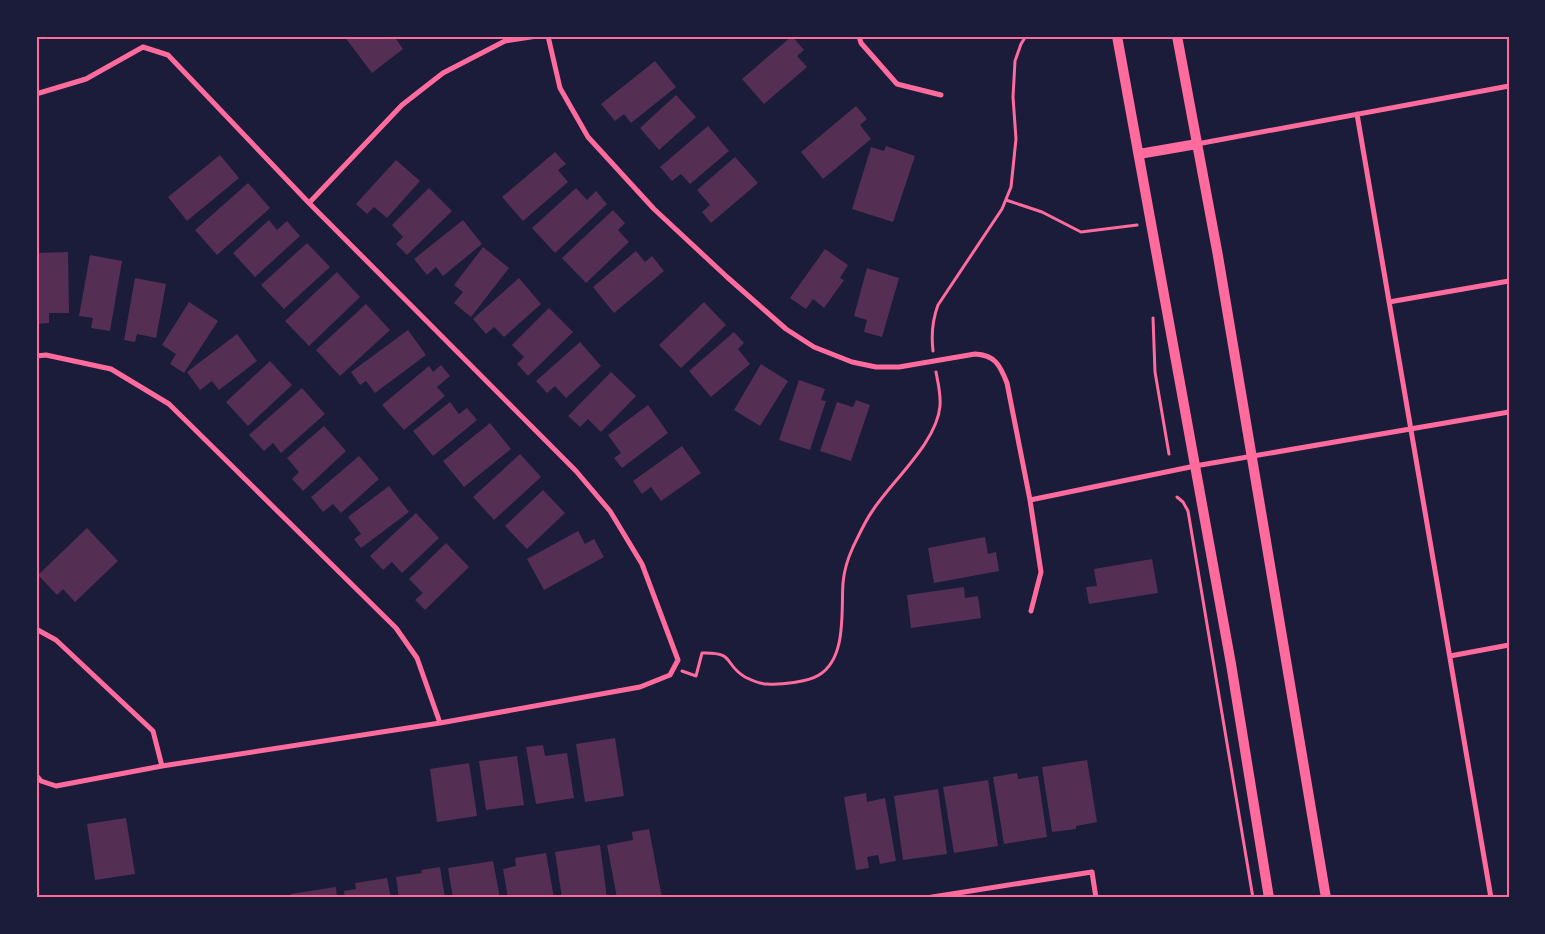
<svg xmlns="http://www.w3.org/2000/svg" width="1545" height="934" font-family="'Alegreya Sans',sans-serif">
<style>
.building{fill:#542f53}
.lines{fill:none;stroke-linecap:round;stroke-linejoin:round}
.path{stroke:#ff6b9d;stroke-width:3}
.minor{stroke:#ff6b9d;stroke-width:5}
.secondary{stroke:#ff6b9d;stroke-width:10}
.neatline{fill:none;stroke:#ff6b9d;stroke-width:2}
</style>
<rect width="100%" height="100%" fill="#1b1b3a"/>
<path class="building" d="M 344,36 L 394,36 L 403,49 L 372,73 Z
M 792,36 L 804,50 L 797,56 L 807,67 L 764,104 L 742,79 Z
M 655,61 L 676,87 L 631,123 L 624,114 L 615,121 L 601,104 Z
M 676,95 L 696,117 L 659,150 L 640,128 Z
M 856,106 L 867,119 L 860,125 L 871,139 L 823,179 L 801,152 Z
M 708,126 L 729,151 L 690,184 L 681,174 L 672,181 L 660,167 Z
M 886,146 L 915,156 L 893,222 L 852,209 L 871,147 L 884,151 Z
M 555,152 L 566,164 L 558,170 L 568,182 L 523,221 L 502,197 Z
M 220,155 L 239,178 L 187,221 L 168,197 Z
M 735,157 L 758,183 L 711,223 L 702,212 L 710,205 L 697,190 Z
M 396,160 L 420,181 L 387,218 L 374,207 L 367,214 L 356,204 Z
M 248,183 L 270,208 L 217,255 L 195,230 Z
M 429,188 L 452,211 L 407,255 L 396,244 L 403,237 L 392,225 Z
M 576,188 L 587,200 L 596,191 L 607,204 L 555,253 L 532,228 Z
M 613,210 L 625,223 L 618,230 L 629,242 L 586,283 L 562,258 Z
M 269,220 L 277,230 L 287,221 L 300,236 L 255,277 L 233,253 Z
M 463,220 L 482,244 L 443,276 L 436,267 L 427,275 L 414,259 Z
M 307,243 L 330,267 L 284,309 L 261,285 Z
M 483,247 L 509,268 L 471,317 L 454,303 L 463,292 L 454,285 Z
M 825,249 L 848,265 L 840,278 L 844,280 L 824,308 L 813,299 L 806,309 L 790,298 Z
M 636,251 L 645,262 L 652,256 L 664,271 L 614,313 L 593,287 Z
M 68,252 L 69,313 L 49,313 L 49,323 L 36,324 L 36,253 Z
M 90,255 L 122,261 L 110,331 L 91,328 L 93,318 L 79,316 Z
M 867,268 L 899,278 L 882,337 L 864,332 L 867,320 L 854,316 Z
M 337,272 L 360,297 L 309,346 L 285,321 Z
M 135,278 L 166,284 L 156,338 L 137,334 L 135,342 L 124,340 Z
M 519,278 L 541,304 L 504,337 L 494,327 L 486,334 L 473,319 Z
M 189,302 L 218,321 L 184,373 L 170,364 L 176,354 L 162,345 Z
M 704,302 L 726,325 L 681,368 L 659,345 Z
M 366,304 L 390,330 L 340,376 L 316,350 Z
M 549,308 L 573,332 L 528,376 L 517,364 L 524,357 L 512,345 Z
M 408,330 L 426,355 L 375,393 L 366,381 L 360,385 L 351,372 Z
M 734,332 L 744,343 L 738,349 L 750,364 L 711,397 L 689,371 Z
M 237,334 L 257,361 L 219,390 L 212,381 L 200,390 L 187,372 Z
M 580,342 L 601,366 L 566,398 L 555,386 L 547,393 L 536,381 Z
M 270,361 L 292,385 L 248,426 L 226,402 Z
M 761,364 L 788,381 L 760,426 L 734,410 Z
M 441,365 L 450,376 L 437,387 L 445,396 L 404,430 L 382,405 L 429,366 L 433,372 Z
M 611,372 L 636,396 L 601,432 L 588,419 L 580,427 L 568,416 Z
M 799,380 L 825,389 L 821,400 L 826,401 L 810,450 L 779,440 Z
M 302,388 L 325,414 L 281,453 L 273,443 L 264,451 L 249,435 Z
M 856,400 L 870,405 L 851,461 L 820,451 L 837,402 L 853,407 Z
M 450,402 L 459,414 L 467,408 L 477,420 L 433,456 L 413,431 Z
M 648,405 L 668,433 L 622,468 L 614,458 L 621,453 L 608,435 Z
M 490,423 L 511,449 L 464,487 L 443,461 Z
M 324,426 L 346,451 L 303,491 L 292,479 L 299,472 L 287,458 Z
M 682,446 L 701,473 L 661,501 L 651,487 L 642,494 L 633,481 Z
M 520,454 L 541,477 L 494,520 L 473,497 Z
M 359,456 L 379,479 L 341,513 L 333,504 L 323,512 L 311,497 Z
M 389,486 L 409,512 L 361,548 L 354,539 L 361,534 L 348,517 Z
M 543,490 L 565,513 L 527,549 L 505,526 Z
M 416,513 L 439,538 L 402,573 L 392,562 L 383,570 L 370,556 Z
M 87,528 L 118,561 L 75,602 L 63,589 L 57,595 L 38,575 Z
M 578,531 L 585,544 L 594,539 L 604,557 L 544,590 L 527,559 Z
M 985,537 L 988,554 L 996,552 L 999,571 L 934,583 L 928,548 Z
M 446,543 L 469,567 L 425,610 L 415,600 L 423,593 L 409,579 Z
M 1152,559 L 1158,593 L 1089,604 L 1086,587 L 1097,586 L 1094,569 Z
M 964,587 L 965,598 L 978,596 L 981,618 L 911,628 L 907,595 Z
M 615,738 L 624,796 L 585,802 L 576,744 Z
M 543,745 L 545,756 L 567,753 L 574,798 L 536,804 L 526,747 Z
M 517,756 L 524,805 L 486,810 L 479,761 Z
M 1087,760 L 1097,822 L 1076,826 L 1076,829 L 1052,832 L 1042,767 Z
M 469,763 L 477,816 L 437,822 L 430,769 Z
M 1017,773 L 1018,779 L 1038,776 L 1047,837 L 1004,844 L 993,777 Z
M 988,780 L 998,846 L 954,853 L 943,787 Z
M 938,789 L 947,854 L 903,860 L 894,796 Z
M 866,793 L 867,802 L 885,798 L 896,861 L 880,864 L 878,855 L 867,857 L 869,868 L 856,870 L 844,797 Z
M 126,818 L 135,874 L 95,880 L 87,824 Z
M 649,829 L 662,898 L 617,898 L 607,845 L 633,840 L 632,832 Z
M 600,845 L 607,898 L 562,898 L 555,852 Z
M 546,853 L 554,898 L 508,898 L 503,869 L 516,866 L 515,858 Z
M 493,861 L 500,898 L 453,898 L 448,868 Z
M 440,867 L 445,898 L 399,898 L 396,877 L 422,873 L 421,870 Z
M 387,878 L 391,898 L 345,898 L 344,891 L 356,889 L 355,883 Z
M 336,887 L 337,898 L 291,898 L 291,894 Z"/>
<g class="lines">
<path class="path" d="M 1006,200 L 1042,212 L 1081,232 L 1137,225
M 1153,318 L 1155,372 L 1169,454
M 933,351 C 931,334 932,321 938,305 L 1002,209 L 1011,187 L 1016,139 L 1013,97 L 1015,61 L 1021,44 L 1026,36
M 1177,497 L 1183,502 L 1188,511 L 1253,898
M 682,671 L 696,676 L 702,653 C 736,652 723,664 745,677 C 751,680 761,684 767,684 C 780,685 808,682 819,675 C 847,658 841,611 843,583 C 844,571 848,558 853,547 C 859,535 865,521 873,510 C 893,480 937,442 940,406 C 941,394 938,383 936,372"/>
<path class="minor" d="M 548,36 L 560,88 L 588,137 L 654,209 L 727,277 L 786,329 L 814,347 L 852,362 L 876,367 L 899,367 L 975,354 C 995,355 1000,365 1007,383 L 1030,500 L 1041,572 L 1031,611
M 859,36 L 861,43 L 897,84 L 941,95
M 36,94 L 86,79 L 143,47 L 168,55 L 309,203 L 576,471 L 610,511 L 642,564 L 678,660 L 670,675 L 640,687 L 440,723 L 162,766 L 56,786 L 41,781 L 36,775
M 1357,114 L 1491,898
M 1197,144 L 1509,86
M 309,203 L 402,105 L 443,73 L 505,41 L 537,36
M 1389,302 L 1509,281
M 36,356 L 46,355 L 111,369 L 169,404 L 396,628 L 417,658 L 440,723
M 1030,500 L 1195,466 L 1509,412
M 36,629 L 56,640 L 153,731 L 162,766
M 1450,656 L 1509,645
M 926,898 L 1092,872 L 1096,898"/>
<path class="secondary" d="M 1117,36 L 1231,664 L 1269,898
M 1177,36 L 1218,256 L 1326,898
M 1139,154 L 1197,144"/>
</g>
<rect width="1545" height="934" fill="none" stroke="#1b1b3a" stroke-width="75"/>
<rect x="38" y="38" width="1470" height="858" class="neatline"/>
</svg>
